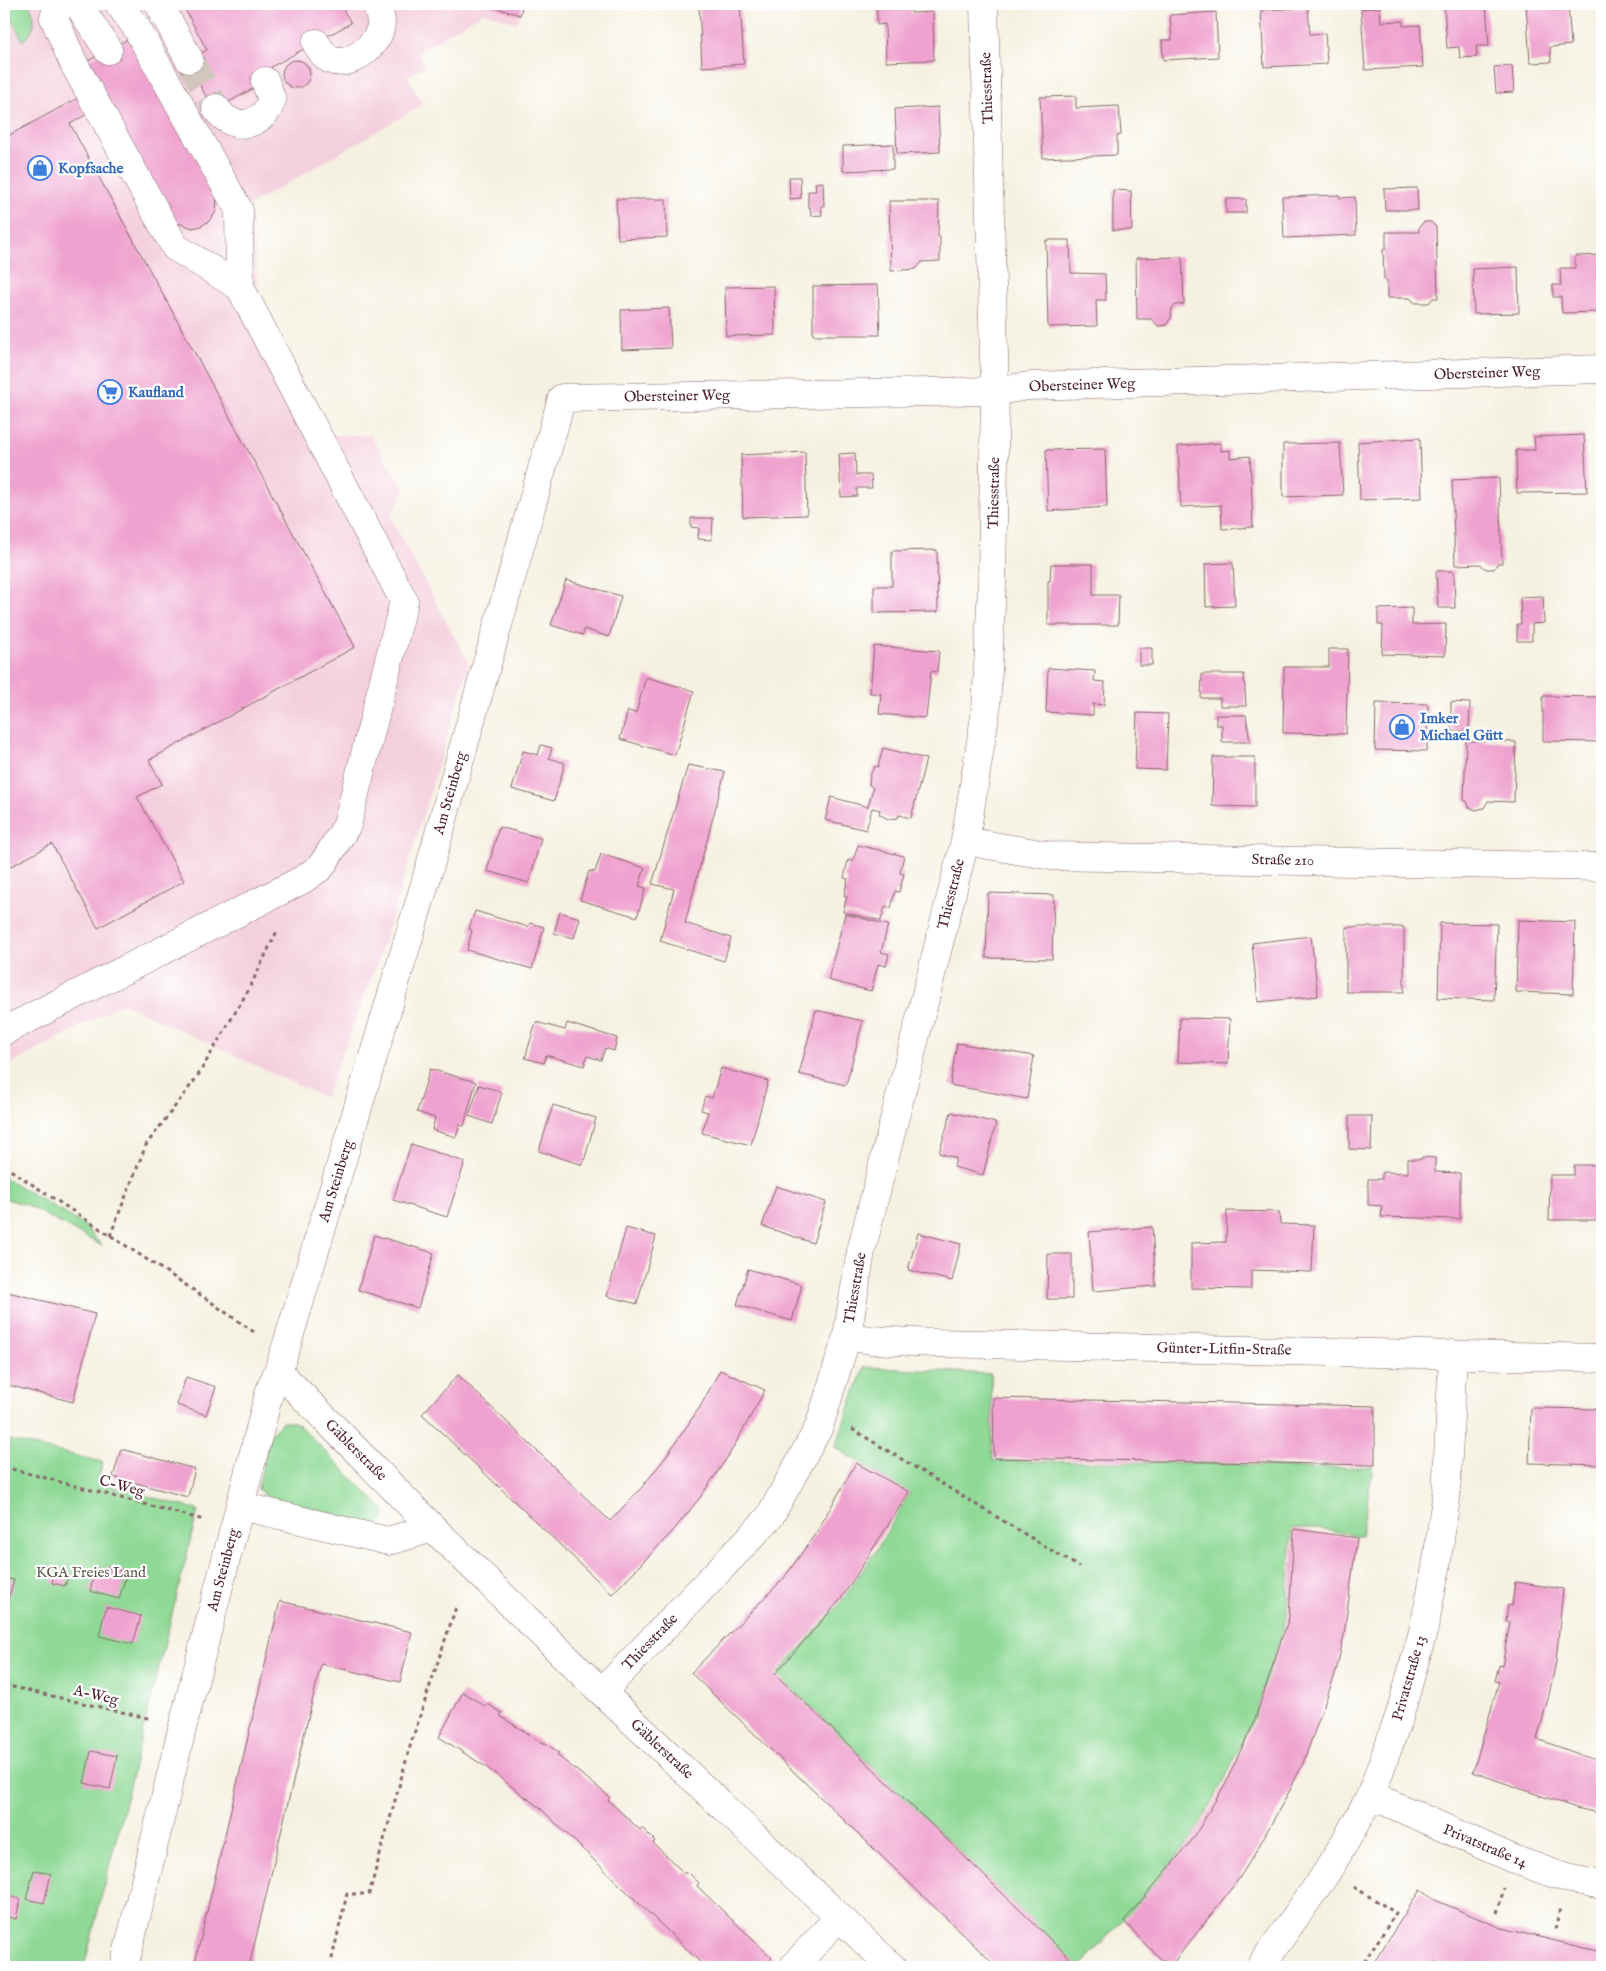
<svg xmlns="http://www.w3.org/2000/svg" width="1606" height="1971" font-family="'IM FELL English',serif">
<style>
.built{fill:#f4cfde}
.green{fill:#8ed995;stroke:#6c7c60}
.building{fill:#efa2cf}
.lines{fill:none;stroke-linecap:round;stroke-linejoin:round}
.minor-tunnel{stroke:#d3c7bd;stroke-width:28;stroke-dasharray:28 14;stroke-linecap:butt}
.minor-casing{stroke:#86686b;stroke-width:29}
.path{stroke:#86686b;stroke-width:3;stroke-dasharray:4 4;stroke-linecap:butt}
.minor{stroke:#fff;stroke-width:28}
.labels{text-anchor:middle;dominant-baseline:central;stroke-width:4.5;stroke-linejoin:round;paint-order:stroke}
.street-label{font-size:15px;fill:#4a1f2b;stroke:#fff}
.shop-label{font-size:15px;font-weight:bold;fill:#366cbe;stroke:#fff;text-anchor:start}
.park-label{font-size:15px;fill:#5e574b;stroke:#fff}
</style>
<rect width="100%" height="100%" fill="#fff"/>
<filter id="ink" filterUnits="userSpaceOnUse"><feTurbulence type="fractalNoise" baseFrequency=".02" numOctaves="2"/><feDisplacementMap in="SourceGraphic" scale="10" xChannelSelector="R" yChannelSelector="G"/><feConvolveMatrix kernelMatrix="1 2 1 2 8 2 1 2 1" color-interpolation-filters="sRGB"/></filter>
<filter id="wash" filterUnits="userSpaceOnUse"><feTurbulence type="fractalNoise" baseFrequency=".0096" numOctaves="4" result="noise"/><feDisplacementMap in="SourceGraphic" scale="20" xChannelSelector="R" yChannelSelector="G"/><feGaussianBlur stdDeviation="1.12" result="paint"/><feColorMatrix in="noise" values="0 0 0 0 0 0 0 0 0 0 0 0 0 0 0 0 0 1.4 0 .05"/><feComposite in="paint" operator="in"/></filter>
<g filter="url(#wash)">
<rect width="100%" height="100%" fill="#f5f1e1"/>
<path class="built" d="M 4,4 L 523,4 L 517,23 L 484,12 L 418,52 L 425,66 L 408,76 L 422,105 L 248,206 L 252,218 L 259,297 L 330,435 L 370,435 L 405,490 L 390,517 L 469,664 L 381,953 L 325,1098 L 123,1003 L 4,1068 Z"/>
<path class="green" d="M 4,4 L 29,4 C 37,19 36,29 23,41 Z
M 4,1177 L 84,1225 L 102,1246 L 27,1205 L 4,1198 Z
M 864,1367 L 991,1374 L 993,1461 L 1215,1463 L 1293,1468 L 1373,1467 L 1361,1536 L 1316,1528 L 1292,1528 L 1287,1616 L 1254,1718 L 1223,1782 L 1194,1835 L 1161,1877 L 1080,1967 L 1078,1967 L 777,1674 L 842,1601 L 877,1549 L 909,1494 L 835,1447 Z
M 282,1422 L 293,1422 L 300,1426 L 384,1510 L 385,1517 L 380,1523 L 375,1525 L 267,1497 L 258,1489 L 269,1436 Z
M 4,1439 L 103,1462 L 97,1482 L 198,1510 L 84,1967 L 4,1967 Z"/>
<g id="blocks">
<path class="building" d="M 182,4 L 340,4 L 351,23 L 271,67 L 276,76 L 214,110 L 186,61 L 207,50 Z
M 482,4 L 523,4 L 520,15 Z
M 699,4 L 740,4 L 744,64 L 702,67 Z
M 1444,4 L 1486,4 L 1489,46 L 1476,46 L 1477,57 L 1460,58 L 1459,47 L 1447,48 Z
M 1526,4 L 1568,4 L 1571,45 L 1550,47 L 1551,62 L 1530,63 Z
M 911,6 L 911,13 L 933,12 L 934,60 L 886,62 L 885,24 L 877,25 L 877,7 Z
M 1380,7 L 1381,22 L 1403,21 L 1403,26 L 1420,25 L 1423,67 L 1365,70 L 1361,9 Z
M 1308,8 L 1310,34 L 1325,33 L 1327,64 L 1264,67 L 1261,10 Z
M 1216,12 L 1218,57 L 1163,60 L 1162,40 L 1172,40 L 1170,15 Z
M 128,39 L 217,196 L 216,212 L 209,221 L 201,226 L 193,228 L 174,222 L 86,62 Z
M282 74a14 14 0 1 1 28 0a14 14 0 1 1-28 0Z
M 1512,66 L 1514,92 L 1496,93 L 1494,67 Z
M 1076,96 L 1076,108 L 1119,106 L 1121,135 L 1117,136 L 1117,155 L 1043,158 L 1040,97 Z
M 78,98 L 87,114 L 70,124 L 355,647 L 149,760 L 162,784 L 137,797 L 184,881 L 98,928 L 52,844 L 4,870 L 4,138 Z
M 938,107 L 940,152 L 897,154 L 895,109 Z
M 893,144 L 893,169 L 843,171 L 843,146 Z
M 789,177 L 800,177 L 801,198 L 790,199 Z
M 823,182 L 824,206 L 821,206 L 822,215 L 811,216 L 810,207 L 808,207 L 808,191 L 816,191 L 815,183 Z
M 1417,188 L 1418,210 L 1385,210 L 1384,189 Z
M 1113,190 L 1131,191 L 1132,230 L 1113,230 Z
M 1339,195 L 1340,198 L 1355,197 L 1356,235 L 1284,238 L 1282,197 Z
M 616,199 L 666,199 L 667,237 L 618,239 Z
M 1226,199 L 1246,199 L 1246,213 L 1226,213 Z
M 889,201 L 939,201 L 938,236 L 940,236 L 940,261 L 922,262 L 916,269 L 891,271 Z
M 1424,222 L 1431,222 L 1436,227 L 1438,298 L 1433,298 L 1429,303 L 1415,303 L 1410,298 L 1387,298 L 1387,280 L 1384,280 L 1383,249 L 1386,249 L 1386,232 L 1419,232 L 1419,227 Z
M 1046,240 L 1070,240 L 1071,273 L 1105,274 L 1106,300 L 1096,300 L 1097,326 L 1048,327 Z
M 1602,255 L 1602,312 L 1562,313 L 1561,297 L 1553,297 L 1553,285 L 1561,285 L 1560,268 L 1575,268 L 1575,256 Z
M 1182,257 L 1184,304 L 1176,305 L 1172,308 L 1171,318 L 1166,325 L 1158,326 L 1151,319 L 1137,319 L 1136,258 Z
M 1518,267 L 1519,313 L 1474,314 L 1473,269 Z
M 878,285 L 880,335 L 813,335 L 813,286 Z
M 774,286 L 775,335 L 726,336 L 725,287 Z
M 669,308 L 671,348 L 622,350 L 621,310 Z
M 1584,435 L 1587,492 L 1517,493 L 1516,450 L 1535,450 L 1534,437 Z
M 1420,438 L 1422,498 L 1360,500 L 1358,442 Z
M 1221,443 L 1221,451 L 1230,450 L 1230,458 L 1250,456 L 1253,527 L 1222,529 L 1221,505 L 1181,507 L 1178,446 Z
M 1340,443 L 1343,495 L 1283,497 L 1283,444 Z
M 1105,449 L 1107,507 L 1048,511 L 1046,450 Z
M 805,452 L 807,515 L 743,517 L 741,455 Z
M 855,453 L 856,475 L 871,475 L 872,488 L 857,488 L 857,496 L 841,497 L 839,454 Z
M 1499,478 L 1502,563 L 1498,563 L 1494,569 L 1486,569 L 1480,564 L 1455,565 L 1452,480 Z
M 691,518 L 713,518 L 712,540 L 698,539 L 699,528 L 691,527 Z
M 937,550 L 938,612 L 874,613 L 874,586 L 892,586 L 892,551 Z
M 1233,563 L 1235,606 L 1206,607 L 1205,564 Z
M 1051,564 L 1093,564 L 1093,595 L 1119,595 L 1118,625 L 1048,625 L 1048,581 L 1050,581 Z
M 1436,571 L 1454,571 L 1455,608 L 1438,608 Z
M 566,580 L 621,596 L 609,637 L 584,629 L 583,635 L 551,625 Z
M 1543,596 L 1544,623 L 1532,624 L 1532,641 L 1517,641 L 1517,624 L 1521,624 L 1520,597 Z
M 1412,608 L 1412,625 L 1446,624 L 1445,656 L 1382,654 L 1383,625 L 1378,625 L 1378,609 Z
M 874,646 L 939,651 L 937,672 L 931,671 L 926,718 L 879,714 L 881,694 L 870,693 Z
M 1139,648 L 1152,648 L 1152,665 L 1139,665 Z
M 1329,649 L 1348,649 L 1346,734 L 1283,733 L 1284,667 L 1329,667 Z
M 1048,668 L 1095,671 L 1094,681 L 1105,682 L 1104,705 L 1093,704 L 1093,715 L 1046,712 Z
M 1202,674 L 1244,674 L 1246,706 L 1220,706 L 1220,698 L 1201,698 Z
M 646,677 L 694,691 L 675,755 L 620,739 L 628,711 L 636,713 Z
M 1543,696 L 1602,697 L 1602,742 L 1543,741 Z
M 1451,702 L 1470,703 L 1469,731 L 1451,731 Z
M 1376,703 L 1428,704 L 1427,751 L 1375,750 Z
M 1137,713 L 1168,714 L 1166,770 L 1135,769 Z
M 1216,715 L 1246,715 L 1250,742 L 1222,742 L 1222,725 L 1216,725 Z
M 1466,741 L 1516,742 L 1514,802 L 1488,801 L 1484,808 L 1476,810 L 1469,807 L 1467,801 L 1464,801 Z
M 541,745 L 552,748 L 549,758 L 565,763 L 554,801 L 512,789 L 523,751 L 538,755 Z
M 883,748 L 926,759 L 911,818 L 899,815 L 898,818 L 888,819 L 879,814 L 880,810 L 872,808 L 866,830 L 825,820 L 831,797 L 868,807 L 873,788 L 869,785 L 870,775 L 875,766 L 878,767 Z
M 1213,757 L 1255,757 L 1255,807 L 1212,806 Z
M 688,765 L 725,772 L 685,923 L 731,938 L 724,961 L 660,941 L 674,889 L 652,884 Z
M 499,827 L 541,838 L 529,883 L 487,871 Z
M 858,845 L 904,856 L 900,873 L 904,874 L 899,892 L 895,891 L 891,908 L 885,906 L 881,921 L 843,912 L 847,896 L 844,896 L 848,879 L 844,878 L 848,860 L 853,861 Z
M 601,854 L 645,868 L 639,886 L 646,888 L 637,917 L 580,900 L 589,871 L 595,872 Z
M 988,893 L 1054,895 L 1052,959 L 986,958 Z
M 475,911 L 528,927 L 530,923 L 544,927 L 532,969 L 467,950 L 472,930 L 469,929 Z
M 560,912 L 580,918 L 574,938 L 554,933 Z
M 845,914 L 888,925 L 881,952 L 889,954 L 886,966 L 878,964 L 871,991 L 828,980 Z
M 1518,920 L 1575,922 L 1573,994 L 1516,992 Z
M 1440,923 L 1497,924 L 1494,1000 L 1438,998 Z
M 1346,927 L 1404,927 L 1404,992 L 1346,992 Z
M 1311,936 L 1318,996 L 1258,1002 L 1252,943 Z
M 816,1010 L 863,1021 L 846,1085 L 799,1074 Z
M 1180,1018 L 1230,1019 L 1228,1064 L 1178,1062 Z
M 536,1022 L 565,1030 L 567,1023 L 617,1038 L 614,1051 L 605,1048 L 601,1060 L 587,1056 L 584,1066 L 546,1055 L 544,1063 L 525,1058 Z
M 957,1043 L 1034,1056 L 1027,1099 L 950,1085 Z
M 721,1068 L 768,1081 L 751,1145 L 702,1133 L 708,1112 L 701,1110 L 705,1096 L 712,1098 Z
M 430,1069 L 476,1082 L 464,1126 L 460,1125 L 456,1137 L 432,1130 L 435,1118 L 417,1112 Z
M 479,1085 L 502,1092 L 492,1124 L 469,1116 Z
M 553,1105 L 596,1118 L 583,1165 L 539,1151 Z
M 951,1112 L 996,1123 L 983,1175 L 954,1167 L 956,1158 L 939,1153 Z
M 1349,1116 L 1372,1116 L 1371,1150 L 1349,1149 Z
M 411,1144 L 465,1162 L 447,1217 L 393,1200 Z
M 1422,1157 L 1435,1158 L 1435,1172 L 1460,1173 L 1460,1219 L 1381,1217 L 1382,1206 L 1368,1205 L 1368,1179 L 1382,1179 L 1382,1172 L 1408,1173 L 1408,1159 L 1422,1159 Z
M 1574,1165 L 1602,1165 L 1602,1220 L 1549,1220 L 1550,1175 L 1574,1175 Z
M 776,1186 L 826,1202 L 813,1243 L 762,1226 Z
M 1227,1211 L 1279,1212 L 1280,1224 L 1314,1225 L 1312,1272 L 1251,1270 L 1251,1289 L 1191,1288 L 1191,1243 L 1226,1242 Z
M 1152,1227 L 1156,1286 L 1093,1291 L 1089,1232 Z
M 626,1228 L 656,1236 L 637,1304 L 607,1296 Z
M 918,1233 L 961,1244 L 952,1281 L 908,1270 Z
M 374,1235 L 434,1253 L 418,1308 L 358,1290 Z
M 1048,1254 L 1072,1254 L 1072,1299 L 1047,1299 Z
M 748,1269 L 802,1285 L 792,1321 L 737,1305 Z
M 4,1291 L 95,1314 L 73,1402 L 4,1384 Z
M 720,1370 L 765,1390 L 729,1455 L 699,1499 L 672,1532 L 612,1594 L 422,1414 L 458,1375 L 610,1521 L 642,1487 L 665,1458 L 700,1407 Z
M 186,1377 L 216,1387 L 206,1415 L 177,1405 Z
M 993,1398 L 1375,1406 L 1375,1465 L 994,1458 Z
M 1531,1408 L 1602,1409 L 1602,1465 L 1529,1463 Z
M 121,1449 L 195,1469 L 188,1497 L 113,1477 Z
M 856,1463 L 909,1492 L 841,1599 L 775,1674 L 1079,1967 L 997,1967 L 691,1673 L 784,1578 L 816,1533 Z
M 1294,1529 L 1357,1538 L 1344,1635 L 1336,1672 L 1303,1763 L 1290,1790 L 1255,1853 L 1238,1880 L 1170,1967 L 1145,1944 L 1124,1921 L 1193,1839 L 1225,1784 L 1253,1725 L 1289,1617 Z
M 107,1567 L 127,1573 L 119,1599 L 90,1591 L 96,1568 L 106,1571 Z
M 54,1573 L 68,1576 L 65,1586 L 52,1583 Z
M 4,1578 L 14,1580 L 9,1596 L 4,1595 Z
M 1515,1582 L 1563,1589 L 1556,1662 L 1549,1695 L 1537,1739 L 1587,1757 L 1602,1761 L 1602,1814 L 1576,1808 L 1473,1772 L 1499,1682 L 1495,1681 L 1499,1665 L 1502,1666 L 1510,1622 L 1506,1622 L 1508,1605 L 1512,1606 Z
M 280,1601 L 412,1632 L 400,1682 L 321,1664 L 249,1967 L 194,1967 Z
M 106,1607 L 141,1616 L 133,1644 L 99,1636 Z
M 463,1692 L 486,1707 L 488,1704 L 502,1713 L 500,1716 L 544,1744 L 544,1742 L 559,1753 L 557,1755 L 610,1797 L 608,1800 L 640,1830 L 642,1828 L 655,1841 L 653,1843 L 685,1874 L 687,1871 L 699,1883 L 697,1886 L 772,1958 L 764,1967 L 697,1967 L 700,1962 L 540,1808 L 486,1767 L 439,1737 Z
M 91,1751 L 117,1756 L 110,1789 L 84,1783 Z
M 34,1870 L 51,1874 L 44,1903 L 26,1899 Z
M 1420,1890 L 1435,1900 L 1501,1928 L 1602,1952 L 1602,1967 L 1450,1967 L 1434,1962 L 1431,1967 L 1371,1967 Z
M 4,1895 L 20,1899 L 16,1919 L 4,1916 Z"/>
</g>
</g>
<g filter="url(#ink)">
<use href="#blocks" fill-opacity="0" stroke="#86686b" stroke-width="1"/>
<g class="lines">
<path class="minor-tunnel" d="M 189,59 L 216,108"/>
<defs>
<path id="minor" d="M 59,4 L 54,18 L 74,64 L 175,247 L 240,287
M 78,4 L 108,50
M 159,4 L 189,59
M 316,43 C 320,49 324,57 331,60 C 351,69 381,42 381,23 C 381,16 378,10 376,4
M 216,108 C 232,133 263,127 272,100 L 265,81
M 965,841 L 1052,856 L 1602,867
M 4,1031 L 302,880 L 321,867 L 347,825 L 404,601 L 240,287 L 239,210 L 136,27 L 119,4
M 847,1336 L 871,1340 L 935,1343 L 1602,1358
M 278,1371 L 433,1528 L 585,1676 L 892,1967
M 241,1506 L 388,1541 L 433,1528
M 602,1692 L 769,1518 L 819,1427 L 847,1336 L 861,1251 L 965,841 L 986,710 L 992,584 L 995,391 L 984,4
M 1371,1795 L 1513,1859 L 1566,1878 L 1602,1885
M 124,1967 L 183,1725 L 270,1390 L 278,1371 L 287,1344 L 424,887 L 562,398 L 995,391 L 1029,386 L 1602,369
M 793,1967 L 839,1917
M 1260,1967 L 1325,1875 L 1345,1842 L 1371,1795 L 1400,1714 L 1424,1628 L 1436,1567 L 1446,1498 L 1453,1354"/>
</defs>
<use href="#minor" class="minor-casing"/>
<path class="path" d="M 4,1166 L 189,1287 L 257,1334
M 110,1236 L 146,1145 L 197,1077 L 249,989 L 278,929
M 852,1429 L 1079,1567
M 4,1467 L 204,1520
M 4,1685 L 152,1719
M 1354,1887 L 1396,1913 L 1361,1967
M 1497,1913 L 1504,1888
M 1555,1929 L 1560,1908
M 330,1967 L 347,1894 L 369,1894 L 411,1743 L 457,1604"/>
<use href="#minor" class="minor"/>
</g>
</g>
<defs>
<symbol id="shop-ring" viewBox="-11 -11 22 22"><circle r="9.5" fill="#fff" stroke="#3f7fe0" stroke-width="1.5"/><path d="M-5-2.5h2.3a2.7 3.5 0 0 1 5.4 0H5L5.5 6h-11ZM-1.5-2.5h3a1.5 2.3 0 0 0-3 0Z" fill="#3f7fe0"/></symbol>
<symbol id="supermarket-ring" viewBox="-11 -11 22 22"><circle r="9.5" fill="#fff" stroke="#3f7fe0" stroke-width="1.5"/><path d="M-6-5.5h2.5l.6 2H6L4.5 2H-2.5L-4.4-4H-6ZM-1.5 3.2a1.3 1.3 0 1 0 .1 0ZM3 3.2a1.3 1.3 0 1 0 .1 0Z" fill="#3f7fe0"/></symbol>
</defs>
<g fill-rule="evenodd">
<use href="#shop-ring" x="26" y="154" width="28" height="28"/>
<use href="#supermarket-ring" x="96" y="378" width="28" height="28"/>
<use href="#shop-ring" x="1388" y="713" width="28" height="28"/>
</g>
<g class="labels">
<g class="street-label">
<text transform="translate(987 88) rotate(-92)">Thiesstraße</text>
<text transform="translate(1487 373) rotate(-2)">Obersteiner Weg</text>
<text transform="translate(1082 385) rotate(-2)">Obersteiner Weg</text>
<text transform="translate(677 396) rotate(-1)">Obersteiner Weg</text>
<text transform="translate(994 493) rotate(-89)">Thiesstraße</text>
<text transform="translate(450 793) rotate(-74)">Am Steinberg</text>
<text transform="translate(1283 860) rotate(1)">Straße 210</text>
<text transform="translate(951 894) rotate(-76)">Thiesstraße</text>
<text transform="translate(336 1181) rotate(-73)">Am Steinberg</text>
<text transform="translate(855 1288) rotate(-80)">Thiesstraße</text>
<text transform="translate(1224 1349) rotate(1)">Günter-Litfin-Straße</text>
<text transform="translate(356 1450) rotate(45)">Gäblerstraße</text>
<text transform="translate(122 1486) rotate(15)">C-Weg</text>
<text transform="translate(223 1570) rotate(-75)">Am Steinberg</text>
<text transform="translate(650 1642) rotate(-46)">Thiesstraße</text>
<text transform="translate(1409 1678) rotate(-74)">Privatstraße 13</text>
<text transform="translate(96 1695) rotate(13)">A-Weg</text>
<text transform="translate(662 1749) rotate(43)">Gäblerstraße</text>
<text transform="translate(1485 1846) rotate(23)">Privatstraße 14</text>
</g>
<g class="shop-label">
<text x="58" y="168">Kopfsache</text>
<text x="128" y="392">Kaufland</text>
<text x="1420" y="718">Imker<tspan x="1420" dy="17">Michael Gütt</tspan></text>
</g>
<g class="park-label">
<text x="91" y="1572">KGA Freies Land</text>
</g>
</g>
<rect width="1606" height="1971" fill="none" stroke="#fff" stroke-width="20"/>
</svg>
